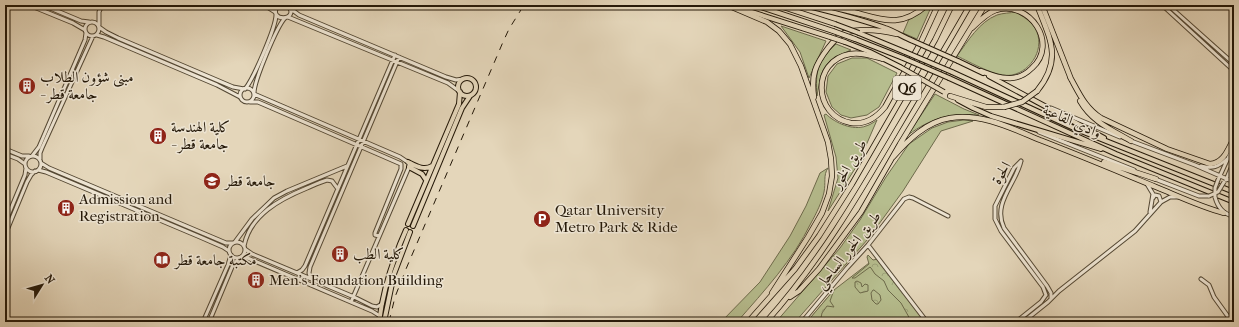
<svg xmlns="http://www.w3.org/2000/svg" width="1239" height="327" font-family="'IM FELL French Canon',Amiri,serif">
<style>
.green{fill:#b6bd8e;stroke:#6d6a4b}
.forest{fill:url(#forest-crowns);stroke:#6d6a4b}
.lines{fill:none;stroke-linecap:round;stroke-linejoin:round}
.minor-casing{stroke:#544834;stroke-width:5}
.major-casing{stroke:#241808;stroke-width:6}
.highway-casing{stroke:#241808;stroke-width:6}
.minor{stroke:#ede4d2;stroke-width:3}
.major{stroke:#e4d6ba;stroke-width:4}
.highway{stroke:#e4d6ba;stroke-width:4.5}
.rail{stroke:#241808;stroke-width:1;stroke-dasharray:7 7;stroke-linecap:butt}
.minor-bridge-casing{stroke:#544834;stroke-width:5;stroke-linecap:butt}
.major-bridge-casing{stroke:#241808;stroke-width:6;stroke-linecap:butt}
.highway-bridge-casing{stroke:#241808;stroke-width:6;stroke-linecap:butt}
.minor-bridge{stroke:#ede4d2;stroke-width:3}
.major-bridge{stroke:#e4d6ba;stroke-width:4}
.highway-bridge{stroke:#e4d6ba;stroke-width:4.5}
.labels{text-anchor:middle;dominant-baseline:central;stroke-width:3;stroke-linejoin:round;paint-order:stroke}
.shield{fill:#ede4d2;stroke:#605545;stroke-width:1}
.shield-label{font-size:14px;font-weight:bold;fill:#241808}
.poi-label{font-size:15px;fill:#241808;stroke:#ede4d2;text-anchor:start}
.street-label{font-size:15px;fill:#241808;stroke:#ede4d2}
</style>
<defs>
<pattern id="forest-crowns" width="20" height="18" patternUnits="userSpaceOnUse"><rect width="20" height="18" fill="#b6bd8e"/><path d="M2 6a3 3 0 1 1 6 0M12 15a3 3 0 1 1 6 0" fill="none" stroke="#9ca279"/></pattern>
</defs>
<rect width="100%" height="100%" fill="#e4d6ba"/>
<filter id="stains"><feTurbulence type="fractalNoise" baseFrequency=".005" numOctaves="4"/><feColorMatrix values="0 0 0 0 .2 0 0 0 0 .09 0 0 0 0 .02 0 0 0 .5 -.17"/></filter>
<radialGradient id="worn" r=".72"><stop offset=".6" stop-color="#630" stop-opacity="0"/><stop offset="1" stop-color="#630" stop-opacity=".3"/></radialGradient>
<path class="green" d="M 928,5 L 932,5 L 917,39 L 903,33 L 909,19 Z
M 1016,12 C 1023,17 1030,20 1035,28 C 1046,47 1032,71 1012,75 C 997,78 970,62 957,56 C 968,41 979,22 997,15 C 1003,13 1010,13 1016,12 Z
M 781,26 L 826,41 L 809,78 L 800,52 Z
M 836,44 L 851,50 C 823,62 822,66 817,96 C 815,71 818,61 836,44 Z
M 852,58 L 867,58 L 897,73 L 879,107 L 867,115 L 851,118 L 841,115 L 832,107 L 826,92 L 828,76 L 837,64 Z
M 935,94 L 964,109 L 979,115 C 950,113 931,118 908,135 Z
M 826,114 C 835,123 853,131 866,126 C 870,125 874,122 877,120 L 858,164 L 828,211 L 838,178 L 836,157 L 824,115 Z
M 964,120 L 973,121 L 941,131 L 903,191 L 868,239 L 795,322 L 776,322 L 840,248 L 860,220 L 886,177 L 909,144 L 932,128 L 948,122 Z
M 828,168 C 823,175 826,183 824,192 C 822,202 816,214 811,223 C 793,260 764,291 737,322 L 721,322 L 760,282 L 790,236 L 806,206 L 820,173 Z
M 869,263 L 919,322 L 807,322 L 834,290 Z"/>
<path class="forest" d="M 868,255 L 873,260 L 878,259 L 926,322 L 914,322 L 910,319 L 901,303 L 888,290 L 884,281 L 875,274 L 871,268 L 870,267 L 855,278 L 852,278 L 869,264 L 867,257 Z
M 857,281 L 861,283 L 862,287 L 865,284 L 868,285 L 868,291 L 860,293 L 855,287 L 855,282 Z
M 834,290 L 830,301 L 834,307 L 827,306 L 822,313 L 820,322 L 815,322 L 816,319 L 811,317 Z
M 874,290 L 880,295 L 881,300 L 878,304 L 876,304 L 872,300 L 871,293 L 873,290 Z"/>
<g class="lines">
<defs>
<path id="minor" d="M 29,5 L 73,23 L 85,30
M 43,5 L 81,21 L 89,22
M 264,5 L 275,12
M 278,5 C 266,22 301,22 288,5
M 1162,5 L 1234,71
M 1168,5 L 1234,64
M 291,9 L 299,15 L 446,77 L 456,80 L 463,79
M 288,17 L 448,83 L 459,91
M85 29a7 7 0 1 1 14 0a7 7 0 1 1-14 0Z
M 99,25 L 99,12 L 102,5
M 99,27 L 106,32 L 118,38 L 233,87 L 244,89
M 97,35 L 104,37 L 217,85 L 240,97
M240 95a7 7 0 1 1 14 0a7 7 0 1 1-14 0Z
M 245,89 C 253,80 276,27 276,15
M 254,93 C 254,81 277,26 285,18
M 254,94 L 400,157 L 409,163 L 409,167 L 351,302
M 250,102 L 258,102 L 265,105 L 401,164 L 401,169 L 375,233 L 375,235 L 379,236
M 1051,108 L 1120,137
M 1039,132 L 1134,170
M 1131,141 L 1195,165 L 1234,182
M 5,149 L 22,156 L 29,156
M 5,154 L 18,159 L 25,164
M 32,156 L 39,147 L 85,40 L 86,33
M25 164a8 8 0 1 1 16 0a8 8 0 1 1-16 0Z
M 40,159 L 40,153 L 42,148 L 93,36
M 1021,161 C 1016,184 992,203 1004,228 L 1047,286 L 1051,293 L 1051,298
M 41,163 L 49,168 L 226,243 L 233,243
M 1201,166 C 1213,169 1218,167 1227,159
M 38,170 L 46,172 L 200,237 L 223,247 L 229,251
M 1155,179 L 1199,196 L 1209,196
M 1218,180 L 1234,145
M 1226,180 L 1234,161
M 1147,184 L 1153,194 L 1150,212
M 1215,197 C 1218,208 1223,213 1234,217
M 1153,198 L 1155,195 L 1159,196 L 1161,202
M 5,223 L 25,175 L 26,168
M 5,235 L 27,182 L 31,175 L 35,171
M 235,242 L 252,219 L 274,198 L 287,191 L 347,166
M229 250a8 8 0 1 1 16 0a8 8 0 1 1-16 0Z
M 868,245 L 927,322
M 244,246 C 250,215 280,199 307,188 C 314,185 320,182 327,180 L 332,181 L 338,189
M 245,249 L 252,254 L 354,297 L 372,306 L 377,307 L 382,304
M 242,256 L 250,259 L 372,311 L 380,316
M 297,273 L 302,270 L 305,266 L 395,55
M 311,279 L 309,273 L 310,267 L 399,57
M 1201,279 L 1209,285 L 1214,297 L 1232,322
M 203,322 L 228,265 L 231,255
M 209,322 L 232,267 L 239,258
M 802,322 L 847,268 L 868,245 L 904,199 L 909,197 L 913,198 L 948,216
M 1016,322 L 1041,302 L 1046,295 L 1043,287 L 1001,231 L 995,219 L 995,206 L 1014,168 L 1021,161
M 1023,322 L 1048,302 L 1059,291 L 1135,231 L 1161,202 L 1170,197 L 1177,197"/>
<path id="major" d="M 755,5 L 833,31
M 777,5 L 835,24
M 804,5 C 831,12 858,18 885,28 C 894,31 903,37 913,41
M 739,8 L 830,37
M 859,33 L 905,52
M 855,39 L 903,58
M 845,42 L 870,52 L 900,67
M 958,61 L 983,73
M 952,72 L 1076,129 L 1234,192
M 989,76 L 1104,138
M458 87a9 9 0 1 1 18 0a9 9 0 1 1-18 0Z
M 949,78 L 1116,154 L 1234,202
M 958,100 L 973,108 L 991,116 L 1101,149
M 408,162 C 416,166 424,171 432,166
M 409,167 L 422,174 L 426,180
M 408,224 L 456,111 L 459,104 L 460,92
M 413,226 L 462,108 L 470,96
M 379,322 C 383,290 393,259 406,230
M 384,322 L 394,274 L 410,232"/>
<path id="highway" d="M 727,5 L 767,22 L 779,31 L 790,44 L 801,66 L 828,142 L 831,159 L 832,176 L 829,194 L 822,213 L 808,237 L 772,293
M 820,5 C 833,7 845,10 857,13 C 886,21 902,27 927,5
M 1042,5 L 1071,79
M 972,28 C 979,21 987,13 996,10 C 1030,0 1059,44 1032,68 C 1026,74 1017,79 1007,78 C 998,78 989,74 981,71
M 883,59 C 872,56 861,52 850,54 C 811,61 813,116 851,123 C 866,125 877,117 885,107 L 921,42 L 938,5
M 1070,77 C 1079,93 1085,108 1101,118 L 1167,149 L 1210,164 C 1224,163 1228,149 1234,138
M 1037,91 C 1063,59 1050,39 1037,5
M 950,96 L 986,107 L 1004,107
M 814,97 C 811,75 815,65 828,48 C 832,43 838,36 844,33 C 861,28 880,30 897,34
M 1080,101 C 1092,122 1112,130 1131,141
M 893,157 C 908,140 926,122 950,118 C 982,113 1011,128 1040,140 C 1079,155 1117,171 1156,187 C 1178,196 1201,207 1224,213
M 1104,162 L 1156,179
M 790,297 L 799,291 L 819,269 L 861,212 L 900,144 L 985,5
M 748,322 L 795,269 L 819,236 L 852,184 L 935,40 L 952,5
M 766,322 C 818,264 857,198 896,131 C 921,89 946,47 970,5"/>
</defs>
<use href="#minor" class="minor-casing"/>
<use href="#major" class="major-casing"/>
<use href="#highway" class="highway-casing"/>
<use href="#minor" class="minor"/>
<use href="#major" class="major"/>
<use href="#highway" class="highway"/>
<path class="rail" d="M 389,322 L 395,297 L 406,269 L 503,42 L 509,29 L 524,5"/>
<defs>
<path id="minor-bridge" d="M 1209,196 L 1218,192 L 1224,182
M 1215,197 L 1215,188 L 1218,180"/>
<path id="major-bridge" d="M 835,24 L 859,33
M 833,31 L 855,39
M 830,37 L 845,42
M 913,41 L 958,61
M 905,52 L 952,72
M 903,58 L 949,78
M 900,67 L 944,92"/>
<path id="highway-bridge" d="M 1004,107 L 1022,102 L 1037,91"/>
</defs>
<use href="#minor-bridge" class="minor-bridge-casing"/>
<use href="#major-bridge" class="major-bridge-casing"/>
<use href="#highway-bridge" class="highway-bridge-casing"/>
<use href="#minor-bridge" class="minor-bridge"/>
<use href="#major-bridge" class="major-bridge"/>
<use href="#highway-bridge" class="highway-bridge"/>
</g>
<defs>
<symbol id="building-disc" viewBox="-11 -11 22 22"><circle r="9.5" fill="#8f2418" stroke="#ede4d2"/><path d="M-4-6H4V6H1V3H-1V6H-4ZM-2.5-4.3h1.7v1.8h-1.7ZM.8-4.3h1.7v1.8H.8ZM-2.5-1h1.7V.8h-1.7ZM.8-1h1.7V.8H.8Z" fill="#fff"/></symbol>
<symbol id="university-disc" viewBox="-11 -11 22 22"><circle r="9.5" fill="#8f2418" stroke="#ede4d2"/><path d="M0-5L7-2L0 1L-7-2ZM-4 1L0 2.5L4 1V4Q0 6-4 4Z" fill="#fff"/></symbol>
<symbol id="parking-disc" viewBox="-11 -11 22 22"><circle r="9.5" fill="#8f2418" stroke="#ede4d2"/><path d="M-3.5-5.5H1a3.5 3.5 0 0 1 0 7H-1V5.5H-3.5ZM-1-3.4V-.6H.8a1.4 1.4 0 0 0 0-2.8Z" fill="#fff"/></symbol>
<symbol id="library-disc" viewBox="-11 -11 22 22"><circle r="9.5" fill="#8f2418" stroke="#ede4d2"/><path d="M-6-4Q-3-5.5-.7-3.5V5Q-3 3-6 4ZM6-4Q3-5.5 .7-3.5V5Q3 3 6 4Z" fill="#fff"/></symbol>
</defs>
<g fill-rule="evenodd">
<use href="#building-disc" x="17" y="76" width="20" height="20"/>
<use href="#building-disc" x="148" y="126" width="20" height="20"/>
<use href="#university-disc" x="202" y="171" width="20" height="20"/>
<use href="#building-disc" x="56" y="198" width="20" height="20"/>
<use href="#parking-disc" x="532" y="209" width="20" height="20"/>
<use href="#building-disc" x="330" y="244" width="20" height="20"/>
<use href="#library-disc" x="152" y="250" width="20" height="20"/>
<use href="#building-disc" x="246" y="270" width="20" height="20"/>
</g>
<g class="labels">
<rect class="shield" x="893" y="76" width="28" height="24" rx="3"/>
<g class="shield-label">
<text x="907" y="88">Q6</text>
</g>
<g class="poi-label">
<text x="40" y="77">مبنى شؤون الطلاب<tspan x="40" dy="17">- جامعة قطر</tspan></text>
<text x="171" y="127">كلية الهندسة<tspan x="171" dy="17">- جامعة قطر</tspan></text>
<text x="225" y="181">جامعة قطر</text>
<text x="79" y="199">Admission and<tspan x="79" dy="17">Registration</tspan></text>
<text x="555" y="210">Qatar University<tspan x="555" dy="17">Metro Park &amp; Ride</tspan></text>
<text x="353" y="254">كلية الطب</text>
<text x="175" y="260">مكتبة جامعة قطر</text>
<text x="269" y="280">Men's Foundation Building</text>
</g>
<g class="street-label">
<text transform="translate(1072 121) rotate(24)">وادي القاعية</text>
<text transform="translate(849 164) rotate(-59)">طريق الخور</text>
<text transform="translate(1001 173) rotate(-59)">الحوة</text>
<text transform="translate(848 250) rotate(-51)">طريق الخور الساحلي</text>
</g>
</g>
<rect width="1239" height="327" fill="none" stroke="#e4d6ba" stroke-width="20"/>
<rect x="6" y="6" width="1227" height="315" fill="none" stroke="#241808" stroke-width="2"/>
<rect x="10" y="10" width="1219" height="307" fill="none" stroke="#241808"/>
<g transform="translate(42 285) rotate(53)" stroke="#ede4d2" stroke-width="3" paint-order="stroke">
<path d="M0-3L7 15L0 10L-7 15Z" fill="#241808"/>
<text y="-6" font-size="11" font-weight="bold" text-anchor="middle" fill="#241808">N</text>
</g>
<rect width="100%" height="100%" filter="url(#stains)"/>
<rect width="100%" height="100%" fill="url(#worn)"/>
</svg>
